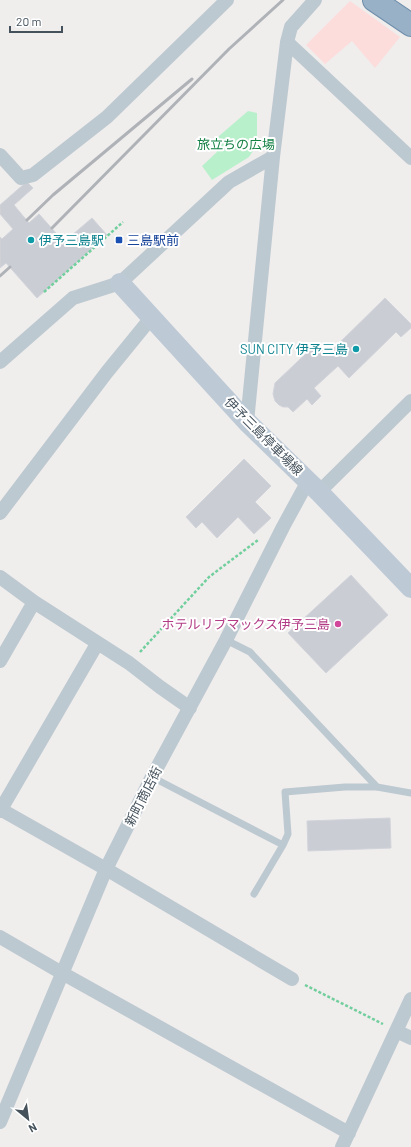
<svg xmlns="http://www.w3.org/2000/svg" width="411" height="1147" font-family="Barlow,'Noto Sans JP',sans-serif">
<style>
.medical{fill:#fcdddc}
.green{fill:#b9f0cc}
.building{fill:#cacdd3;stroke:#d1d4da}
.lines{fill:none;stroke-linecap:round;stroke-linejoin:round}
.trunk-casing{stroke:#6e8eab;stroke-width:24}
.path{stroke:#70cf9c;stroke-width:2.5;stroke-dasharray:3 2;stroke-linecap:butt}
.service{stroke:#bdc9d0;stroke-width:7}
.minor{stroke:#bdc9d0;stroke-width:14}
.secondary{stroke:#bdcad6;stroke-width:20}
.trunk{stroke:#98b1c6;stroke-width:22}
.rail{stroke:#afb3b8;stroke-width:3}
.culture-dot{fill:#0f9aa8;stroke:#fff;stroke-width:1.5}
.transit-dot{fill:#1a4fb4;stroke:#fff;stroke-width:1.5}
.hotel-dot{fill:#d1479c;stroke:#fff;stroke-width:1.5}
.labels{text-anchor:middle;dominant-baseline:central;stroke-width:4;stroke-linejoin:round;paint-order:stroke}
.park-label{font-size:13px;fill:#138044;stroke:#fff}
.culture-label{font-size:13px;fill:#0d838f;stroke:#fff;text-anchor:start}
.transit-label{font-size:13px;fill:#164399;stroke:#fff;text-anchor:start}
.street-label{font-size:13px;fill:#45525c;stroke:#fff}
.hotel-label{font-size:13px;fill:#b23c85;stroke:#fff;text-anchor:end}
</style>
<rect width="100%" height="100%" fill="#f0eded"/>
<path class="medical" d="M 350,1 L 400,37 L 375,68 L 352,41 L 325,64 L 306,45 Z"/>
<path class="green" d="M 248,111 L 257,113 L 257,145 L 249,157 L 212,180 L 202,166 L 217,152 L 212,142 Z"/>
<path class="building" d="M 28,183 L 33,188 L 14,205 L 29,223 L 39,214 L 64,242 L 92,218 L 107,235 L 37,298 L 6,263 L 0,268 L 0,237 L 2,239 L 13,229 L 0,214 L 0,205 L 24,184 Z
M 385,298 L 411,324 L 411,328 L 401,337 L 396,332 L 349,378 L 338,366 L 314,388 L 321,396 L 312,405 L 307,399 L 293,412 L 288,407 L 283,407 L 279,405 L 275,401 L 273,394 L 275,383 L 316,344 L 327,355 Z
M 244,459 L 271,486 L 255,502 L 271,518 L 254,534 L 238,517 L 217,538 L 202,522 L 196,528 L 186,517 Z
M 351,575 L 388,615 L 326,673 L 288,633 Z
M 390,818 L 391,848 L 308,851 L 307,821 Z"/>
<g class="lines">
<defs>
<path id="trunk" d="M 374,0 L 411,25"/>
</defs>
<use href="#trunk" class="trunk-casing"/>
<path class="path" d="M 44,292 L 123,222
M 140,652 L 209,577 L 258,540
M 305,985 L 383,1024"/>
<path class="service" d="M 226,640 L 250,652 L 377,787
M 152,777 L 283,845
M 254,894 L 283,845 L 288,834 L 285,792 L 345,787 L 377,787 L 411,793"/>
<path class="minor" d="M 287,42 L 411,158
M 0,155 L 21,178 L 33,175 L 107,117 L 227,0
M 0,362 L 73,298 L 120,283 L 229,182 L 273,157
M 247,422 L 273,157 L 287,42 L 291,27 L 315,0
M 319,492 L 411,401
M 0,513 L 107,372 L 151,318
M 0,577 L 34,602 L 129,663 L 160,687 L 190,708
M 0,661 L 34,602
M 0,809 L 106,869 L 292,979
M 0,811 L 97,644
M 0,937 L 62,973 L 349,1133
M 396,1031 L 411,1038
M 0,1122 L 106,869 L 152,777 L 226,640 L 283,527 L 308,481
M 342,1147 L 411,999"/>
<path class="secondary" d="M 120,283 L 247,422 L 319,492 L 411,588"/>
<use href="#trunk" class="trunk"/>
<path class="rail" d="M 27,220 L 53,195 L 192,79
M 52,228 L 229,49 L 283,0
M 0,276 L 10,267"/>
</g>
<g class="culture-dot">
<circle cx="31" cy="240" r="4"/>
<circle cx="356" cy="349" r="4"/>
</g>
<rect class="transit-dot" x="115" y="236" width="8" height="8" rx="2"/>
<circle class="hotel-dot" cx="338" cy="624" r="4"/>
<g class="labels">
<g class="park-label">
<text x="236" y="144">旅立ちの広場</text>
</g>
<g class="culture-label">
<text x="39" y="240">伊予三島駅</text>
<text x="348" y="349" text-anchor="end">SUN CITY 伊予三島</text>
</g>
<g class="transit-label">
<text x="127" y="240">三島駅前</text>
</g>
<g class="street-label">
<text transform="translate(264 436) rotate(45)">伊予三島停車場線</text>
<text transform="translate(143 796) rotate(-63)">新町商店街</text>
</g>
<g class="hotel-label">
<text x="330" y="624">ホテルリブマックス伊予三島</text>
</g>
</g>
<g transform="translate(28 1119) rotate(151)" stroke="#ffffff" stroke-width="3" paint-order="stroke">
<path d="M0-3L7 15L0 10L-7 15Z" fill="#45525c"/>
<text y="-6" font-size="11" font-weight="bold" text-anchor="middle" fill="#45525c">N</text>
</g>
<path d="M10 26v6h52v-6" fill="none" stroke="#45525c" stroke-width="2"/>
<text x="16" y="26" font-size="12" fill="#45525c" stroke="#ffffff" stroke-width="3" paint-order="stroke">20 m</text>
</svg>
